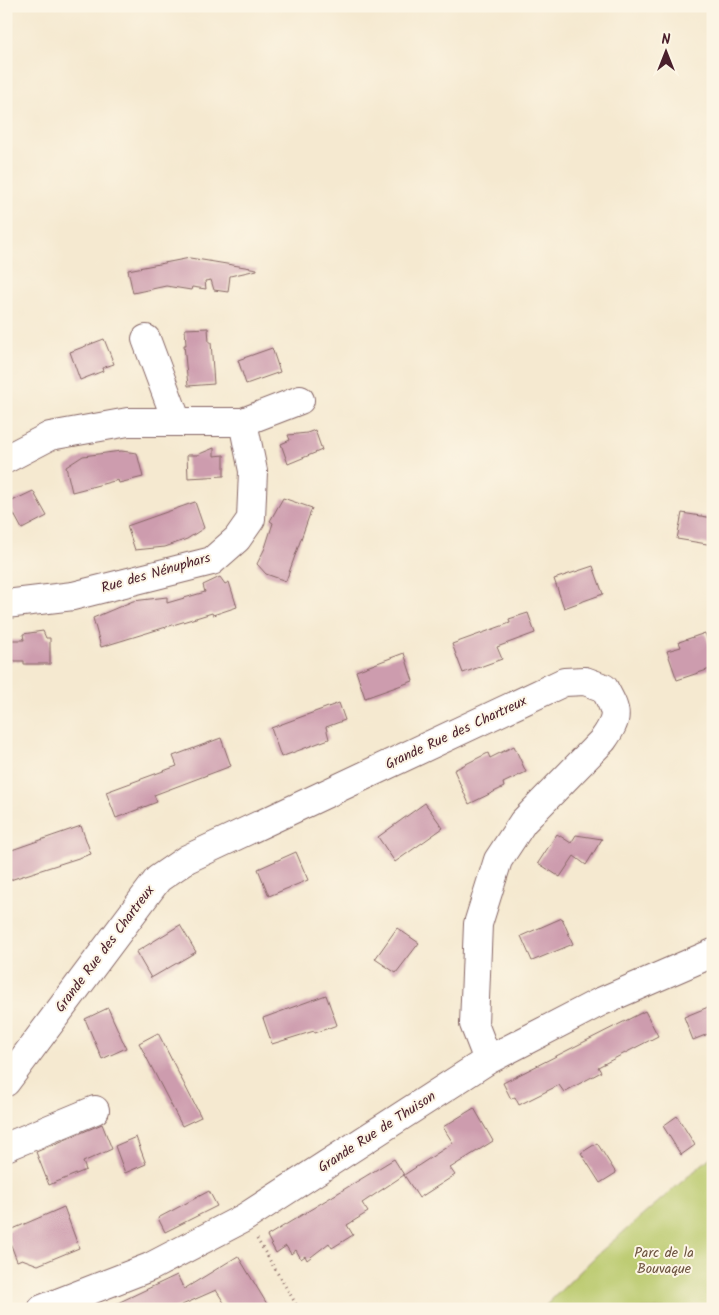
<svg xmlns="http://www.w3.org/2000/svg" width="719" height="1315" font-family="Kalam,sans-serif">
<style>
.green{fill:#b9c96c;stroke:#82744c}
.building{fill:#cd9cae}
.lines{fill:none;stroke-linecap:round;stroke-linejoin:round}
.minor-casing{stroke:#866665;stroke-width:30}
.path{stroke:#866665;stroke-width:3;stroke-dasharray:1 4;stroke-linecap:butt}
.minor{stroke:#fff;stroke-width:28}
.labels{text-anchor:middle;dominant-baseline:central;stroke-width:4;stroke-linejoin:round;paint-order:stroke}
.street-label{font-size:14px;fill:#4a1f2b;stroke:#fcf5e5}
.park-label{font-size:14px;fill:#6b523e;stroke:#fcf5e5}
</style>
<rect width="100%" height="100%" fill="#fcf5e5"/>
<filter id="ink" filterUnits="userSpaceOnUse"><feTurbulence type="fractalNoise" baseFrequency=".02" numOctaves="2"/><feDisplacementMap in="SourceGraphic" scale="10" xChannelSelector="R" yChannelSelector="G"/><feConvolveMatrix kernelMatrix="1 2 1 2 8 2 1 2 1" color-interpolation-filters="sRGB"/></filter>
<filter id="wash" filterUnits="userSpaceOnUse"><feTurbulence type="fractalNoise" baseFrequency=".0096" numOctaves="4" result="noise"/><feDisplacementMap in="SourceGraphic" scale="20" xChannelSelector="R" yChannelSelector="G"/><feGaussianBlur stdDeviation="1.12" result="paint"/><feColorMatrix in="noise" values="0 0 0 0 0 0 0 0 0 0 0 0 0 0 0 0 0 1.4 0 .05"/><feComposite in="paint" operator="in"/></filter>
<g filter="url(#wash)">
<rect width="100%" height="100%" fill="#f5e9d0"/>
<path class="green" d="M 713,1155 L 713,1309 L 542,1309 L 599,1253 Z"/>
<g id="blocks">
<path class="building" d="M 190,258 L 257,269 L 257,270 L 230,276 L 228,292 L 214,290 L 211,280 L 205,281 L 206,289 L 192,287 L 191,290 L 166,286 L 133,293 L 128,270 Z
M 208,328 L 209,342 L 211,342 L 214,384 L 188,386 L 184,345 L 186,345 L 185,329 Z
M 104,339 L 114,364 L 102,368 L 103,371 L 80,380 L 70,352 Z
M 272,348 L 280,372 L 246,384 L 238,360 Z
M 315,430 L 322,450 L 288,464 L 281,444 L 290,440 L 288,435 L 307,433 Z
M 214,448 L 214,456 L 224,455 L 224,476 L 188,478 L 187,455 L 197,455 Z
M 121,451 L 137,453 L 143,477 L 119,483 L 118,480 L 72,492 L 66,467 L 83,456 Z
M 33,491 L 47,516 L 22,529 L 8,503 Z
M 283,498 L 312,508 L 286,581 L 266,574 L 257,564 L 265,548 L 273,523 L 270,521 Z
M 195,502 L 204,528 L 187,539 L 165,547 L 135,550 L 127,526 Z
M 682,513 L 713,518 L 713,545 L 677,539 Z
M 593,566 L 603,594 L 564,608 L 554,579 Z
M 220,577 L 225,584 L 229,582 L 237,607 L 213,615 L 212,613 L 101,647 L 93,618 L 133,601 L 167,597 L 167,603 L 205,592 L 203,585 Z
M 528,613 L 535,633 L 497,647 L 502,659 L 463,673 L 452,644 L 510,623 L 509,619 Z
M 43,631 L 46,638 L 50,638 L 50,664 L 24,664 L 24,661 L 6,661 L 6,640 L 24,640 L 23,634 Z
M 705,633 L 713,655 L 713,668 L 677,680 L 667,651 L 681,647 L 679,642 Z
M 404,653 L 413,681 L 365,698 L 356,671 Z
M 339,703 L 345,720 L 326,727 L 329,739 L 281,757 L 271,728 Z
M 221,738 L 231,766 L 154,795 L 157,802 L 116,818 L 106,792 L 177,766 L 173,756 Z
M 514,746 L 526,772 L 503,783 L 504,787 L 469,804 L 454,770 L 488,753 L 490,758 Z
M 425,803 L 443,828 L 395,862 L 378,837 Z
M 81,826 L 91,854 L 10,880 L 6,870 L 6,852 Z
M 557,834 L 571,843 L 576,835 L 602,839 L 586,865 L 574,856 L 560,877 L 538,863 Z
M 296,852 L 308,880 L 269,896 L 258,869 Z
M 562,918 L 573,944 L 532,961 L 521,936 Z
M 180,925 L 196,952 L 151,978 L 136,952 Z
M 397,928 L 419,943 L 396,973 L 375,959 Z
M 326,995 L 337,1025 L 315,1033 L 314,1031 L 272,1044 L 263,1018 Z
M 713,1005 L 713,1032 L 693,1040 L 684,1017 Z
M 108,1008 L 126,1048 L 102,1059 L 85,1019 Z
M 645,1011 L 658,1036 L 598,1067 L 601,1072 L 564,1092 L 559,1085 L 519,1105 L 515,1097 L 511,1099 L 503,1083 Z
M 158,1033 L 201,1117 L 182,1126 L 139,1043 Z
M 474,1108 L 493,1141 L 450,1168 L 455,1175 L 419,1198 L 404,1175 L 453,1143 L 443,1127 Z
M 677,1116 L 695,1145 L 681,1155 L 663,1126 Z
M 102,1124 L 112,1149 L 83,1162 L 86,1170 L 49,1185 L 36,1152 Z
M 136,1137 L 146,1164 L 125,1173 L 115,1146 Z
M 597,1143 L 616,1173 L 600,1183 L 581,1153 Z
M 394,1159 L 404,1175 L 362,1203 L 368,1212 L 347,1225 L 353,1235 L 332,1248 L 329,1243 L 307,1260 L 305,1256 L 301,1259 L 296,1250 L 291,1254 L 286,1246 L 276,1253 L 267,1236 Z
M 209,1191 L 217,1206 L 165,1232 L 158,1218 Z
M 64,1207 L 79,1248 L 38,1265 L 22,1259 L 17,1261 L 6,1232 Z
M 238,1256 L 270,1309 L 228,1309 L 216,1290 L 173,1309 L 105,1309 L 177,1275 L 184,1289 Z"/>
</g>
</g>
<g filter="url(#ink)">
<use href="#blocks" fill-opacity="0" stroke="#866665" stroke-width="1"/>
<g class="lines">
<defs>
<path id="minor" d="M 146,339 L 177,422
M 6,459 L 50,436 L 128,422 L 243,422 L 300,400
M 6,604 L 73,596 L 212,561 L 237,539 L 251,519 L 253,471 L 243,422
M 6,1082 L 158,879 L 187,859 L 564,682 L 585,681 L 604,688 C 617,712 620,716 603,740 L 523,822 L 498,860 L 478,924 L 474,1024 L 488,1060
M 6,1147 L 95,1110
M 42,1309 L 150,1267 L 244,1218 L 488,1060 L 600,1002 L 713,953"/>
</defs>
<use href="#minor" class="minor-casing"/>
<path class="path" d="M 257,1239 L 299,1309"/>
<use href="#minor" class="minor"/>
</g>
</g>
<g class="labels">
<g class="street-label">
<text transform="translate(156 573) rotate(-16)">Rue des Nénuphars</text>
<text transform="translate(456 733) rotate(-25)">Grande Rue des Chartreux</text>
<text transform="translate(105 949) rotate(-53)">Grande Rue des Chartreux</text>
<text transform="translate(377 1132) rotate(-33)">Grande Rue de Thuison</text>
</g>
<g class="park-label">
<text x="664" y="1253">Parc de la<tspan x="664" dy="16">Bouvaque</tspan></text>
</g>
</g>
<rect width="719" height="1315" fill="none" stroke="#fcf5e5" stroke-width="25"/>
<g transform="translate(666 52)" stroke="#fcf5e5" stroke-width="4" paint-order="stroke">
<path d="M0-4L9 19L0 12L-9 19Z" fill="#4a1f2b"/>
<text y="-8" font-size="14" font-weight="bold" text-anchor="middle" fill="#4a1f2b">N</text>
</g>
</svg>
